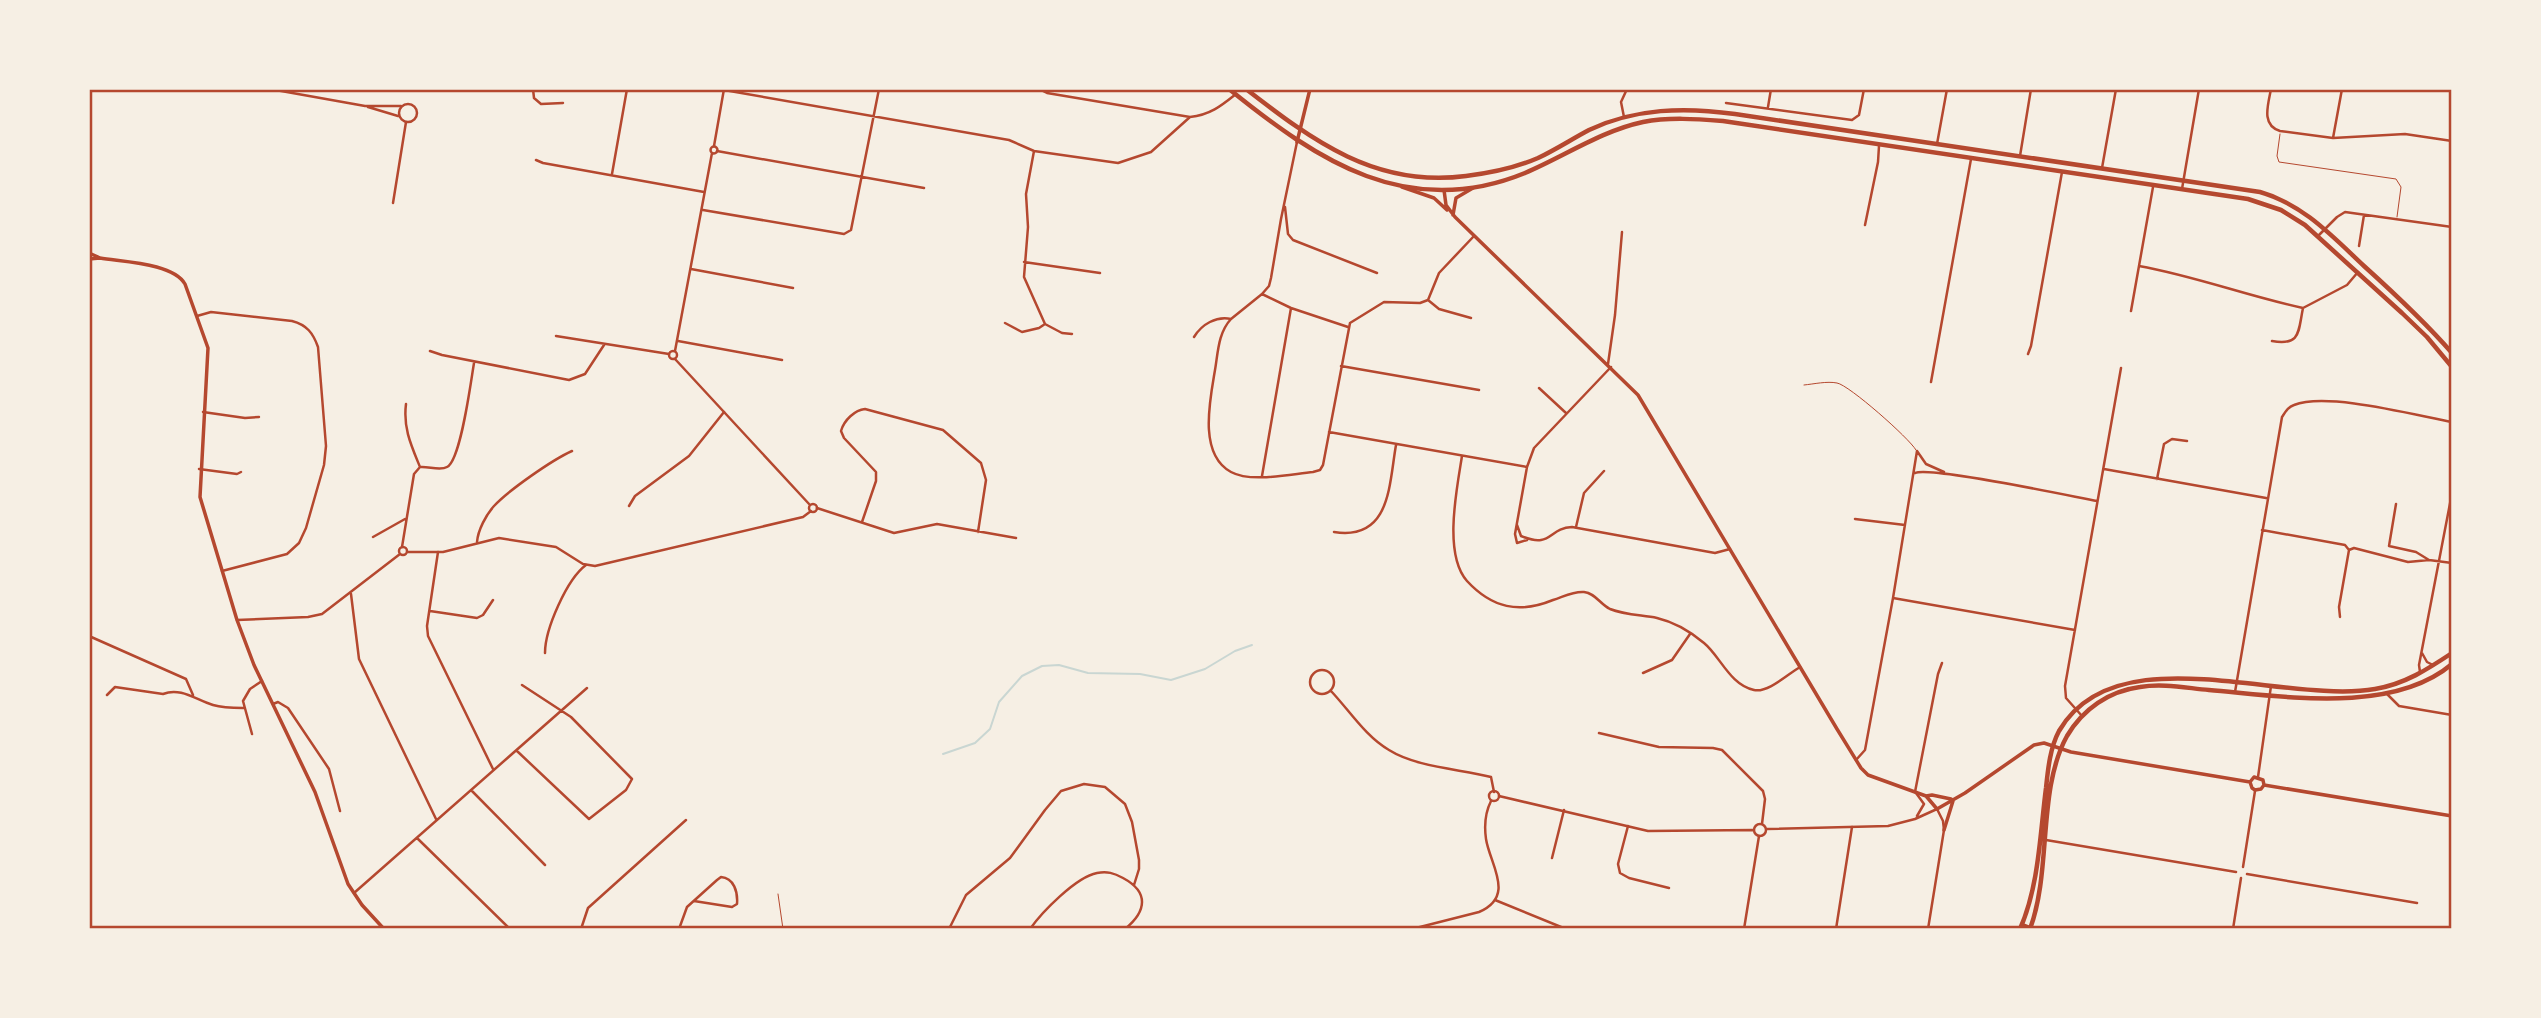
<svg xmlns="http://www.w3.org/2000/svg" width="2541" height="1018" font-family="'Open Sans',sans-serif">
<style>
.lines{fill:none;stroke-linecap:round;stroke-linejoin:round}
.stream{stroke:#c9d6d2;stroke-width:2}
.service{stroke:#b5482f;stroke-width:1}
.minor{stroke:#b5482f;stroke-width:2.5}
.tertiary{stroke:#b5482f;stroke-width:2.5}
.secondary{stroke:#b5482f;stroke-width:3.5}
.trunk{stroke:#b5482f;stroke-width:4.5}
.neatline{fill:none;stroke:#b5482f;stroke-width:2.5}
</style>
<rect width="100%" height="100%" fill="#f6efe4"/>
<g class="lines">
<path class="stream" d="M 943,754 L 975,743 L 990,729 L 999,702 L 1022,676 L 1042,666 L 1059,665 L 1088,673 L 1140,674 L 1171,680 L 1205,669 L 1235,651 L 1252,645"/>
<path class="service" d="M 2280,134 L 2277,156 L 2279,162 L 2396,179 L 2401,187 L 2397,217
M 1804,385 C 1814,384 1827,381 1837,383 C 1849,385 1909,438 1916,450
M 778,894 L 783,929"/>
<path class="minor" d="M 270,89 L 365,106 L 401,106
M 533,89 L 534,98 L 541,104 L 563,103
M 1039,89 L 1047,93 L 1190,117 C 1210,115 1221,106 1236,94
M 2271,89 C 2268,105 2261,125 2280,131 L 2333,138 L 2405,134 L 2452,141
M 724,90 L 1009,140 L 1034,151 L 1118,163 L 1151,152 L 1190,117
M 1726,103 L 1852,120 L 1859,115 L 1864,89
M399 113a9 9 0 1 1 18 0a9 9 0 1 1-18 0Z
M 368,107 L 398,116
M 1768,107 L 1771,89
M 1624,117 L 1621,102 L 1627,89
M 2333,138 L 2342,89
M 1937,144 L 1947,89
M 717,151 L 924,188
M 1034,151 L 1026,194 L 1028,227 L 1024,277 L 1045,324 L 1062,333 L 1072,334
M 2020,156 L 2031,89
M 536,160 L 543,163 L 704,192
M 2102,168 L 2116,89
M 612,174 L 627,89
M 2182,189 L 2199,89
M 393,203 L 406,122
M 1285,207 L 1288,234 L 1293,240 L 1377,273
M 703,210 L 844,234 L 851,230 L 879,89
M 1865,225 L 1878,162 L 1879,146
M 2318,236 L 2337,217 L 2345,212 L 2452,227
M 2359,246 L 2364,215
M 1024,262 L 1100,273
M 2139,266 C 2195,276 2247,296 2303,308
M 691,269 L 793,288
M 1262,294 L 1269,286 L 1271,278 L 1281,219 L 1297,142
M 1428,300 L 1439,273 L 1474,236
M 1428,300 L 1439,309 L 1471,318
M 2131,311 L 2153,187
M 197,316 L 211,312 L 292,321 C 307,325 313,333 318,347 L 326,446 L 324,465 L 306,528 L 299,543 L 287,554 L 222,571
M 1231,319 C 1218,333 1218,353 1215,370 C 1210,400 1198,454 1231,472 C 1251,483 1291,474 1313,472 L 1320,470 L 1323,465 L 1350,323 L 1384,302 L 1420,303 L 1428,300
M 1005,323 L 1022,332 L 1039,328 L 1045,324
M 556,336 L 669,354
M 1194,337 C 1202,324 1216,316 1231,319 L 1262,294 L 1291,308 L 1348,327
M 678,341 L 782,360
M 2272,341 C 2301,346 2298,332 2303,308 L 2347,285 L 2358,272
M 430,351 L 442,355 L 569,380 L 585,374 L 604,345
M 2028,354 L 2031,346 L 2062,172
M 1608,364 L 1615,315 L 1622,232
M 1341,366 L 1479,390
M 1931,382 L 1971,159
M 1539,388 L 1566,413
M 406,404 C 403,428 411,445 420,467
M 203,412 L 245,418 L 259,417
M 1329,432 L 1527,467
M 1917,451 L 1926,464 L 1944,472
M 1462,456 C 1457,488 1443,554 1467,581 C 1492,608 1519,614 1553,600 C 1563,597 1573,591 1584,592 C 1595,593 1600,604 1610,609 C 1625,615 1642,615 1657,618 C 1674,622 1691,632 1704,643 C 1720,656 1730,685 1754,690 C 1768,693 1788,674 1800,667
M 420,467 C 428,466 440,471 447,467 C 461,460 471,380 474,363
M 199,469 L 237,474 L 241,472
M 2104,469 L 2266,498
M 1915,473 C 1930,466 2070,496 2097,501
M 1262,476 L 1291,308
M 2157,479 L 2164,444 L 2172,439 L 2187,441
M 2396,504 L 2389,546 L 2416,552 L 2429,560
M 629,506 L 635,496 L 689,456 L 724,412
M 817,508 L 894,533 L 937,524 L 1016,538
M 1855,519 L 1905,525
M 862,522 L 876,481 L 876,472 L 844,438 L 841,431 C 844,420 855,410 865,409 L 943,430 L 981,463 L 986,480 L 978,532
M 1517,525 L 1521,536 C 1552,549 1548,528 1572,527 L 1715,553 L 1730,549
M 1576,527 L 1584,493 L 1604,471
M 2262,530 L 2345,545 L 2349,550
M 1334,532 C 1391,541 1389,484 1396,445
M 373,537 L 405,519
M 1527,540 L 1517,543 L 1515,534 L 1527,467 L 1534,448 L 1611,367
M 477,542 C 478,530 486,515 494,506 C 509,490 552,460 572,451
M 402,547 L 414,474 L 420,467
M 2349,550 L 2354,548 L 2408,562 L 2429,560 L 2452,563
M 438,552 L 427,626 L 428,636 L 493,769
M 351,594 L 359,659 L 436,819
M 1893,598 L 2075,630
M 430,611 L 477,618 L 483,615 L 493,600
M 2340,617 L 2339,607 L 2349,550
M 89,636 L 186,679 L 193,695
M 545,653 C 545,629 567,579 586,565
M 2422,653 L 2427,662 L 2433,665
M1310 682a12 12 0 1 1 24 0a12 12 0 1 1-24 0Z
M 2420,672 L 2419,665 L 2452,493
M 1643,673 L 1672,660 L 1690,634
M 1331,691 C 1349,710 1366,737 1389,750 C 1416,767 1459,769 1491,777 L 1494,792
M 2235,692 L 2282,417 C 2286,411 2288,407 2294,405 C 2327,392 2414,415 2452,422
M 2387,694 L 2399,706 L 2452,715
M 107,695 L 115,687 L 163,694 C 181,687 196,700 213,705 C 223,708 233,708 243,708
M 273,704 L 278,702 L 288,708 L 329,769 L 340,811
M 2082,716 L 2066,698 L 2065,686 L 2121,368
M 1599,733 L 1659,747 L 1713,748 L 1722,750 L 1763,791 L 1765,799 L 1762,824
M 252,734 L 243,701 L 250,689 L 262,681
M 517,751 L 589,819 L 626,790 L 632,779 L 571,717 L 522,685
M 1856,760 L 1865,750 L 1893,598 L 1917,451
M 2258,777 L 2271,686
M 471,790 L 545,865
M 1915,792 L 1938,674 L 1942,663
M 1628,826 L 1618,864 L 1620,873 L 1629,878 L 1669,888
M 417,838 L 510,929
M 2046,840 L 2236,872
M 1552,858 L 1564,810
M 2243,867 L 2255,791
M 2247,874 L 2417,903
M 354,893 L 587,688
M 1495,900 L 1566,929
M 2022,924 L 2035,929
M 581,929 L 588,908 L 686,820
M 679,929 L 687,907 L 717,880 L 721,877 C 734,878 738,892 737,904 L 732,907 L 694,901
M 949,929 L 966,895 L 1010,858 L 1045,810 L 1061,791 L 1084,784 L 1105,787 L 1125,804 L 1132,822 L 1139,860 L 1139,869 L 1134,885
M 1030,929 C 1042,912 1076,877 1097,873 C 1107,871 1114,873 1123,878 C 1149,892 1147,911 1125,929
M 1744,929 L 1759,836
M 1836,929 L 1852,827
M 1928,929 L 1944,830 L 1943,821 L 1937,809
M 2233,929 L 2241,878"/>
<path class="tertiary" d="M 714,146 L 724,89
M710.5 150a3.5 3.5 0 1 1 7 0a3.5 3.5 0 1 1-7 0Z
M669 355a4 4 0 1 1 8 0a4 4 0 1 1-8 0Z
M 675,351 L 712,153
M 675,359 L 810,505
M809 508a4 4 0 1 1 8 0a4 4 0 1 1-8 0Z
M399 551a4 4 0 1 1 8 0a4 4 0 1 1-8 0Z
M 407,552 L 443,552 L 499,538 L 556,547 L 583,564 L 595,566 L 803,517 L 811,511
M 237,620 L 308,617 L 322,614 L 400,554
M1489 796a5 5 0 1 1 10 0a5 5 0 1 1-10 0Z
M 1916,793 L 1924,804 L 1917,816
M 1499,796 L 1648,831 L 1753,830
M1754 830a6 6 0 1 1 12 0a6 6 0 1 1-12 0Z
M 1766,829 L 1888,826 L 1915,819 L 1937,809
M 1412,929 L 1479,912 C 1516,896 1490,865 1486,839 C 1484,825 1485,813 1491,801"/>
<path class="secondary" d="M 1297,142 L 1310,89
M 1402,187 L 1434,198 L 1447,210
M 1444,190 L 1446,205 L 1455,217 L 1638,395 L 1837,729 L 1861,768 L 1868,775 L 1926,796 L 1937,809 L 1965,793 L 2034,745 L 2044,743 L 2071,752 L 2250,782
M 1453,215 L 1456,198 L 1473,188
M 89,253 L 98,257
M 89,259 L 100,258 C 123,262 173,263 185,284 L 208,348 L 200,497 L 237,620 L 254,665 L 315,792 L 348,884 L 362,905 L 384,929
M 2250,782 L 2254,777 L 2263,780 L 2264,785
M 2250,782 L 2252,788 L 2255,790 L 2261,789 L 2264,785
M 2264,785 L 2452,816
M 1926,796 L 1932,795 L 1951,799
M 1944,830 L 1953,801"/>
<path class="trunk" d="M 1229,89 C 1318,161 1408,221 1525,173 C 1565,156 1601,131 1643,122 C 1669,117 1696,119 1723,121 L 2248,199 L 2281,210 L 2305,225 L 2402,313 L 2427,337 L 2452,367
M 1246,89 C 1313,141 1376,188 1466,176 C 1491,173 1515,168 1538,158 C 1555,150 1572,139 1589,130 C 1635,108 1685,107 1735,114 L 2260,192 C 2303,204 2333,237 2364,266 C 2395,294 2425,322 2452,353
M 2020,929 C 2039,886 2040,834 2046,788 C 2048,769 2050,748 2059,731 C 2116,633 2284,705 2375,689 C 2405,684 2428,669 2452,653
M 2030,929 C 2052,870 2037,790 2067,736 C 2083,709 2109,691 2140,687 C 2163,683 2186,688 2209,690 C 2282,696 2392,715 2452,664"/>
</g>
<rect width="2541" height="1018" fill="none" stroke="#f6efe4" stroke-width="182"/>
<rect x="91" y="91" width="2359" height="836" class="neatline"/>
</svg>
